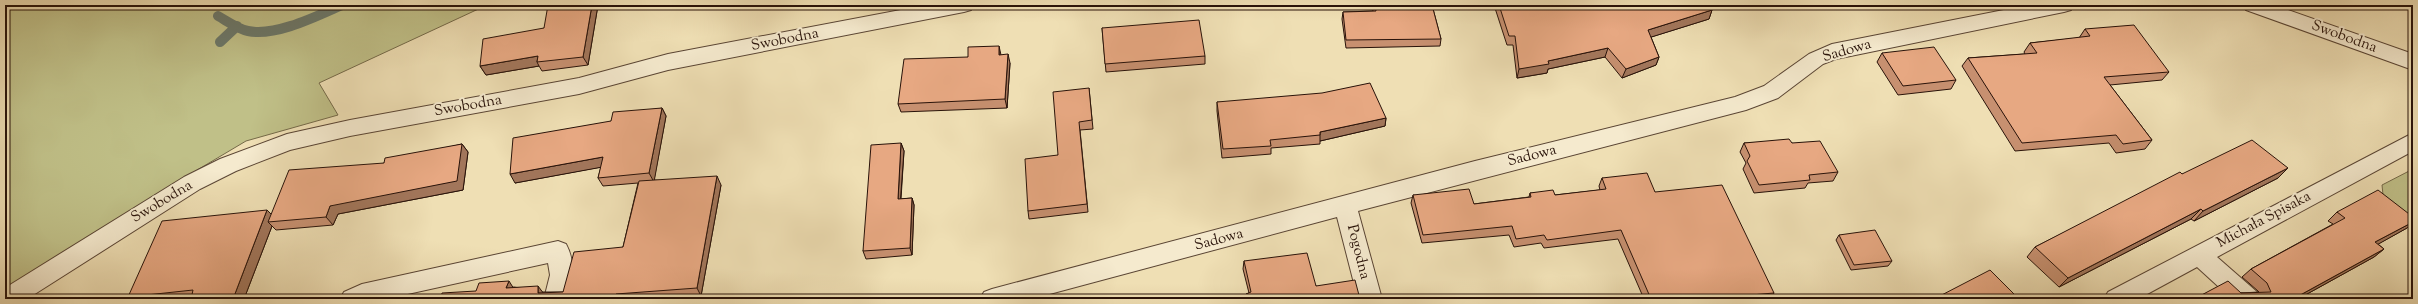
<svg xmlns="http://www.w3.org/2000/svg" width="2418" height="304" font-family="'Sorts Mill Goudy',serif">
<style>
.green{fill:#c0c088;stroke:#746948}
.lines{fill:none;stroke-linecap:round;stroke-linejoin:round}
.stream{stroke:#6c796b;stroke-width:10}
.minor-casing{stroke:#5a4534;stroke-width:2}
.minor{fill:#f5eace;fill-rule:evenodd}
.wall{fill:#c79070;stroke:#281209}
.shaded-wall{fill:#a2765b;stroke:#281209}
.building{fill:#e7a882;stroke:#281209}
.labels{text-anchor:middle;dominant-baseline:central;stroke-width:4;stroke-linejoin:round;paint-order:stroke}
.street-label{font-size:15px;fill:#281209;stroke:#f5eace}
</style>
<rect width="100%" height="100%" fill="#efdfb4"/>
<filter id="stains"><feTurbulence type="fractalNoise" baseFrequency=".005" numOctaves="4"/><feColorMatrix values="0 0 0 0 .2 0 0 0 0 .09 0 0 0 0 .02 0 0 0 .5 -.17"/></filter>
<radialGradient id="worn" r=".72"><stop offset=".6" stop-color="#630" stop-opacity="0"/><stop offset="1" stop-color="#630" stop-opacity=".3"/></radialGradient>
<path class="green" d="M 5,5 L 487,5 L 319,83 L 338,115 L 246,141 L 172,185 L 5,289 Z
M 2413,169 L 2413,218 L 2383,195 L 2382,185 Z"/>
<g class="lines">
<path class="stream" d="M 218,16 C 227,21 238,29 248,31 C 275,37 317,16 342,5
M 220,42 L 237,26"/>
<defs>
<path id="minor" d="M 927,5 L 974,5 L 971,10 L 964,12 L 668,70 L 579,94 L 350,136 L 290,150 L 236,171 L 200,189 L 27,299 L 5,299 L 5,288 L 184,177 L 220,159 L 287,134 L 350,120 L 579,78 L 668,54 Z
M 2029,5 L 2074,5 L 2071,10 L 2064,12 L 1836,59 L 1823,64 L 1778,98 L 1746,110 L 1358,211 L 1382,299 L 1358,299 L 1337,217 L 1031,299 L 980,299 L 984,292 L 992,289 L 1475,161 L 1735,97 L 1764,86 L 1809,54 L 1832,44 Z
M 2243,5 L 2274,5 L 2413,54 L 2413,70 L 2246,10 Z
M 2413,133 L 2413,151 L 2217,257 L 2257,292 L 2261,299 L 2232,299 L 2197,267 L 2138,299 L 2104,299 L 2108,292 Z
M 558,241 L 566,244 C 576,263 573,280 568,299 L 544,299 L 550,275 L 548,263 L 385,299 L 340,299 L 344,292 L 362,284 Z"/>
</defs>
<use href="#minor" class="minor-casing"/>
<use href="#minor" class="minor"/>
</g>
<path class="wall" d="M 598,5 L 588,65 L 542,71 L 539,66 L 486,75 L 480,66 L 544,28 Z
M 1372,5 L 1432,5 L 1441,39 L 1440,46 L 1346,48 L 1342,19 L 1343,12 L 1373,11 Z
M 1494,5 L 1592,5 L 1592,6 L 1712,10 L 1709,19 L 1651,37 L 1659,57 L 1656,65 L 1622,78 L 1605,57 L 1548,69 L 1547,73 L 1517,78 L 1513,45 L 1507,45 Z
M 1102,28 L 1205,56 L 1205,64 L 1106,72 Z
M 2085,29 L 2169,72 L 2162,80 L 2110,85 L 2152,140 L 2145,149 L 2116,153 L 2109,143 L 2015,151 L 1962,66 L 1968,58 L 2025,54 L 2024,52 L 2030,43 L 2079,38 Z
M 1882,53 L 1956,80 L 1951,89 L 1898,95 L 1877,62 Z
M 1001,55 L 1010,63 L 1007,108 L 901,112 L 898,104 L 968,57 Z
M 1089,88 L 1093,129 L 1080,130 L 1088,212 L 1029,219 L 1028,211 L 1058,155 Z
M 1217,102 L 1386,118 L 1385,126 L 1320,141 L 1320,144 L 1271,148 L 1271,154 L 1222,158 L 1217,111 Z
M 662,108 L 666,116 L 654,180 L 721,185 L 701,296 L 658,299 L 441,299 L 514,287 L 543,292 L 563,292 L 623,247 L 638,183 L 603,186 L 598,178 L 601,167 L 515,183 L 611,121 Z
M 901,143 L 904,151 L 901,199 L 912,198 L 914,205 L 912,255 L 866,259 L 863,251 Z
M 1744,143 L 1792,143 L 1838,172 L 1833,181 L 1808,183 L 1805,188 L 1754,193 L 1743,169 L 1746,163 L 1740,152 Z
M 462,144 L 468,152 L 463,190 L 338,214 L 333,225 L 276,230 L 272,226 L 244,299 L 130,299 L 128,297 L 271,214 L 384,163 Z
M 2182,174 L 2278,178 L 2194,221 L 2191,219 L 2059,287 L 2027,257 L 2035,247 Z
M 1602,178 L 1655,192 L 1774,293 L 1771,299 L 1644,299 L 1618,239 L 1544,248 L 1541,243 L 1514,247 L 1509,235 L 1422,243 L 1411,203 L 1413,195 L 1474,204 L 1529,197 L 1530,193 L 1555,195 L 1600,190 L 1599,186 Z
M 2337,212 L 2407,228 L 2378,244 L 2384,249 L 2374,257 L 2298,299 L 2241,293 L 2259,292 L 2258,291 L 2242,277 L 2251,269 L 2333,224 L 2328,221 Z
M 1839,235 L 1892,261 L 1888,266 L 1851,270 L 1836,240 Z
M 1244,261 L 1316,286 L 1360,299 L 1246,299 L 1246,294 L 1249,293 L 1243,269 Z"/>
<path class="shaded-wall" d="M 592,5 L 598,5 L 588,65 L 583,57 Z
M 1712,10 L 1709,19 L 1645,39 L 1648,30 Z
M 999,46 L 1001,55 L 1000,64 L 999,55 Z
M 1608,48 L 1605,57 L 1548,69 L 1547,73 L 1517,78 L 1519,69 L 1548,61 Z
M 1008,54 L 1010,63 L 1007,108 L 1005,99 Z
M 538,56 L 537,62 L 539,66 L 486,75 L 480,66 Z
M 1659,57 L 1656,65 L 1622,78 L 1626,69 Z
M 662,108 L 666,116 L 654,182 L 649,173 Z
M 1386,118 L 1385,126 L 1320,141 L 1320,132 Z
M 901,143 L 904,151 L 900,206 L 898,199 Z
M 462,144 L 468,152 L 463,190 L 338,214 L 333,225 L 326,217 L 330,206 Z
M 603,157 L 608,166 L 515,183 L 510,174 Z
M 2288,168 L 2278,178 L 2194,221 L 2203,211 Z
M 717,176 L 721,185 L 701,296 L 697,288 Z
M 912,198 L 914,205 L 912,255 L 910,248 Z
M 2201,209 L 2191,219 L 2059,287 L 2068,278 Z
M 267,210 L 275,218 L 268,222 L 272,226 L 244,299 L 233,299 Z
M 2413,222 L 2413,223 L 2407,228 L 2366,251 L 2375,242 Z
M 2384,249 L 2374,257 L 2298,299 L 2293,299 Z
M 509,281 L 514,289 L 506,288 Z
M 538,286 L 544,294 L 538,293 Z
M 616,294 L 619,299 L 615,299 Z"/>
<path class="building" d="M 548,5 L 592,5 L 583,57 L 537,62 L 538,56 L 480,66 L 483,39 L 544,28 Z
M 1375,5 L 1432,5 L 1441,39 L 1346,40 L 1343,12 L 1376,11 Z
M 1499,5 L 1592,5 L 1592,6 L 1594,5 L 1708,5 L 1712,10 L 1648,30 L 1659,57 L 1626,69 L 1608,48 L 1548,61 L 1549,64 L 1519,69 L 1515,36 L 1509,36 Z
M 1199,20 L 1205,56 L 1105,64 L 1102,28 Z
M 2134,25 L 2169,72 L 2104,77 L 2152,140 L 2123,144 L 2116,135 L 2022,143 L 1968,58 L 2037,53 L 2030,43 L 2090,36 L 2085,29 Z
M 999,46 L 999,55 L 1008,54 L 1005,99 L 898,104 L 904,59 L 968,57 L 968,47 Z
M 1934,47 L 1956,80 L 1903,86 L 1882,53 Z
M 1370,83 L 1386,118 L 1320,132 L 1320,135 L 1270,140 L 1271,146 L 1223,149 L 1217,102 L 1322,93 Z
M 1089,88 L 1092,120 L 1079,122 L 1087,204 L 1028,211 L 1025,159 L 1058,155 L 1053,92 Z
M 662,108 L 649,173 L 598,178 L 603,157 L 510,174 L 513,138 L 611,121 L 613,112 Z
M 1789,139 L 1792,143 L 1820,141 L 1838,172 L 1809,175 L 1810,180 L 1759,185 L 1747,161 L 1750,156 L 1744,143 Z
M 2252,140 L 2288,168 L 2203,211 L 2201,209 L 2068,278 L 2035,247 L 2180,172 L 2182,174 Z
M 901,143 L 898,199 L 912,198 L 910,248 L 863,251 L 871,145 Z
M 462,144 L 457,181 L 330,206 L 326,217 L 268,222 L 289,170 L 384,163 L 385,158 Z
M 1647,173 L 1655,192 L 1722,185 L 1774,293 L 1704,299 L 1651,299 L 1621,230 L 1547,240 L 1544,235 L 1516,239 L 1512,226 L 1423,235 L 1413,195 L 1469,189 L 1474,204 L 1531,197 L 1530,193 L 1553,190 L 1555,195 L 1606,189 L 1602,178 Z
M 717,176 L 697,288 L 616,294 L 615,299 L 441,299 L 442,293 L 476,291 L 479,283 L 509,281 L 506,288 L 538,286 L 538,293 L 563,292 L 574,252 L 623,247 L 639,181 Z
M 2378,190 L 2413,217 L 2413,222 L 2375,242 L 2384,249 L 2293,299 L 2194,299 L 2228,281 L 2241,293 L 2271,292 L 2267,283 L 2251,269 L 2345,218 L 2337,212 Z
M 267,210 L 233,299 L 191,299 L 193,290 L 128,297 L 162,221 Z
M 1875,230 L 1892,261 L 1854,265 L 1839,235 Z
M 1307,253 L 1316,286 L 1355,280 L 1360,299 L 1247,299 L 1246,294 L 1251,292 L 1244,261 Z
M 1990,270 L 2019,299 L 1934,299 Z"/>
<g class="labels">
<g class="street-label">
<text transform="translate(2344 37) rotate(20)">Swobodna</text>
<text transform="translate(785 40) rotate(-11)">Swobodna</text>
<text transform="translate(1847 51) rotate(-16)">Sadowa</text>
<text transform="translate(468 106) rotate(-10)">Swobodna</text>
<text transform="translate(1532 156) rotate(-14)">Sadowa</text>
<text transform="translate(162 202) rotate(-31)">Swobodna</text>
<text transform="translate(2264 220) rotate(-28)">Michała Spisaka</text>
<text transform="translate(1219 240) rotate(-15)">Sadowa</text>
<text transform="translate(1358 252) rotate(76)">Pogodna</text>
</g>
</g>
<rect width="2418" height="304" fill="none" stroke="#efdfb4" stroke-width="20"/>
<rect x="6" y="6" width="2406" height="292" fill="none" stroke="#281209" stroke-width="2"/>
<rect x="10" y="10" width="2398" height="284" fill="none" stroke="#281209"/>
<rect width="100%" height="100%" filter="url(#stains)"/>
<rect width="100%" height="100%" fill="url(#worn)"/>
</svg>
